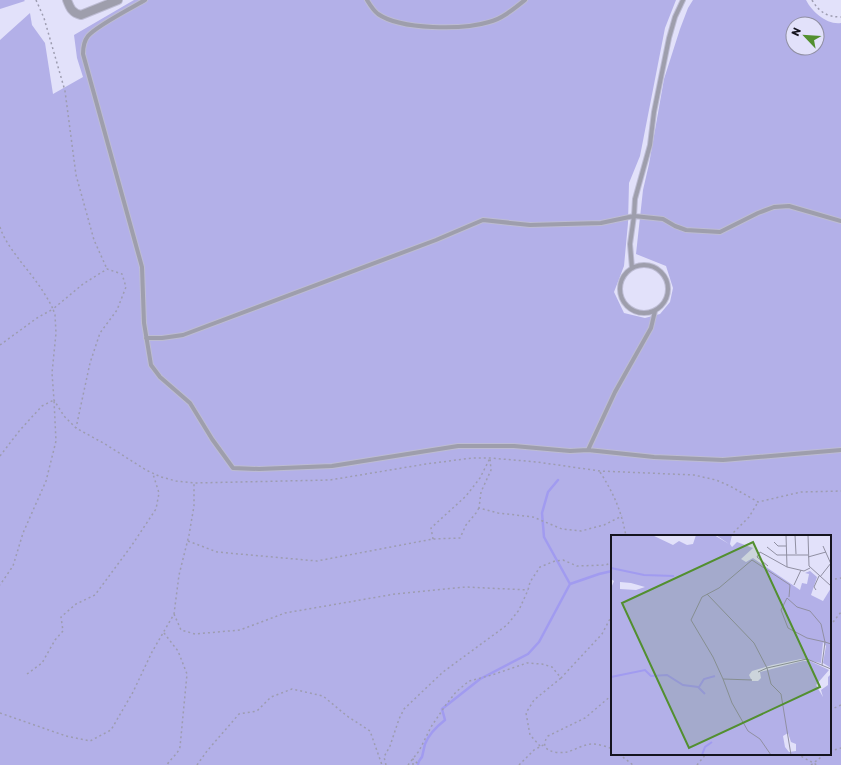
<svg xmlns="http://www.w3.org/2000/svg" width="841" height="765" font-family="Rubik,sans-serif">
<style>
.green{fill:#b3b0e8;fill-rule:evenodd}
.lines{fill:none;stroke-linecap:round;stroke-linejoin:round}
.stream{stroke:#a19bf0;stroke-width:2.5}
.service-casing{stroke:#bdbcd3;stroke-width:6}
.minor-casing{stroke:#bdbcd3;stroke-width:10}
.path{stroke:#9d9cb0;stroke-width:1.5;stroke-dasharray:2 3;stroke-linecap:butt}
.service{stroke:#9e9eac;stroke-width:4}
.minor{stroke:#9e9eac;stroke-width:8}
.inset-river{fill:none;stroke:#a19bf0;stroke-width:2}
.inset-road{fill:none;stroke:#908fa2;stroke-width:1}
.view{fill:#528f2f;fill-opacity:0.15;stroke:#528f2f;stroke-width:2}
.inset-edge{fill:none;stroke:#15141f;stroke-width:2}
</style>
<rect width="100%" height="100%" fill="#e2e1fa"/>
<path class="green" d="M 0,0 L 24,0 L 25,1 L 0,9 Z
M 134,0 L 676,0 L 665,28 L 640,156 L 629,183 L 628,223 L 624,266 L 614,292 L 624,313 L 645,318 L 660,314 L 670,302 L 673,288 L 666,266 L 636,254 L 643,190 L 649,164 L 664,79 L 680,29 L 688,8 L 693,0 L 806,0 C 812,12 827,25 841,23 L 841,765 L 0,765 L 0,40 L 30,13 L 32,25 L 45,43 L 53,94 L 83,77 L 77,58 L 74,35 ZM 793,24 L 817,24 L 817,48 L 793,48 ZM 612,536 L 830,536 L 830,754 L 612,754 Z"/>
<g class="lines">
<path class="stream" d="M 558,480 L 548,492 L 542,513 L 544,537 L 570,584
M 418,765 C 418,761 420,760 422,757 C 423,753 424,748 425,744 C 429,734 436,727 445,720 L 442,709 L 480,679 L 528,654 L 539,642 L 570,584 L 599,574 L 612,571"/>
<defs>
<path id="service" d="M 145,0 C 133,7 96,26 88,36 C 84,41 83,47 83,54 L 142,267 L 144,323 L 151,365 L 160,377 L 190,403 L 212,439 L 233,468 L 259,469 L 332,466 L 458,446 L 514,446 L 570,451 L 588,450 L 615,392 L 651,328 L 655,311
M 367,0 C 370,5 374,11 378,14 C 401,30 463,30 489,22 C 502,19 515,8 525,0
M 683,0 L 675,17 L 669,38 L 654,112 L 650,145 L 635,199 L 634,216 L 663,219 L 675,226 L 686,230 L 720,232 L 758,213 L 774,207 L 789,206 L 841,221
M620 289a24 24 0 1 1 48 0a24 24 0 1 1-48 0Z
M 146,338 L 162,338 L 183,335 L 436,240 L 483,220 L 530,225 L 601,223 L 634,216 L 630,244 L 632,268
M 588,450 L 654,457 L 723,460 L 841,450"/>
<path id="minor" d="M 67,0 C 70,8 72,13 81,15 L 118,0"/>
</defs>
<use href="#service" class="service-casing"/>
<use href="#minor" class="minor-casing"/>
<path class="path" d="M 36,0 L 44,18 L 65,91 L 76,175 L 94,240 L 107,269
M 812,0 C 819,12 827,17 841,17
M 0,227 C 4,240 13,251 21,262 C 33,277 45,292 53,309 L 83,284 L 107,269 L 122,274 L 126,287 L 117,310 L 100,333 L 90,363 L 76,428
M 0,345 L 37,318 L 53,309 L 55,315 L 56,333 L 52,373 L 54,400 L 64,416 L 76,428 L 105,444 L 146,470 L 161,477 L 176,481 L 194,483 L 330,480 L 426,464 L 472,458 L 490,458 L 537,462 L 600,471 L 694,475 L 716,480 L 730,486 L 758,502 L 801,492 L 841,491
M 0,456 L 20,430 L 42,406 L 54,400 L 56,441 L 46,481 L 23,533 L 13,566 L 0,585
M 600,472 C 614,494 621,510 626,536
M 730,536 L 749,517 L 758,502
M 433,539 L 431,528 L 466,496 L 480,478 L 490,458 L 491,470 L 481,492 L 479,508 L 498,513 L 533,517 L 562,529 L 581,531 L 604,525 L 622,516
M 188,541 L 217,552 L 317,561 L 433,539 L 460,538 L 466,525 L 476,513 L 479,508
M 830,580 L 841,578
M 174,614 L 181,630 L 195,634 L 240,630 L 285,613 L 395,594 L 466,587 L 528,590
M 830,626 L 841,612
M 164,633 L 178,651 L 187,674 L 180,747 C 178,754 171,758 167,765
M 27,674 L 42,663 L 55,640 L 63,631 L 61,617 L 76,604 L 95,595 L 132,545 L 156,509 L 159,493 L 153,474
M 612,695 L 585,718 L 548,736 C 537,751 556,754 567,752 C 575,750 582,745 591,744 C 598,744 606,746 612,749
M 830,710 L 841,705
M 0,713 L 66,736 L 90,741 L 111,730 L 133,692 L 152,652 L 174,614 L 179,575 L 189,535 L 194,506 L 194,484
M 540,746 L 530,735 L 526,713 L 534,700 L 561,678
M 830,751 L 841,748
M 619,754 L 633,765
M 797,754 L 817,765
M 197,765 L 207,751 L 239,714 L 257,711 L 271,697 L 292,689 L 323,696 L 347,716 L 370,731 L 382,765
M 386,765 L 384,757 L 390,746 L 399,719 L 404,709 L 443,672 L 507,625 L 519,610 L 528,590 L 530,582 L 540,567 L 555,561 L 563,560 L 577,566 L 606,565 L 612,562
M 408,765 L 419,751 L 431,727 L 445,706 L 456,692 L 469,681 L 492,675 L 527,663 L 542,664 L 552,667 L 561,678 L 602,634 L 612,615
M 413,765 L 413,759 L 419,765
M 519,765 L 534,750 L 545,744
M 697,765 L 706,754
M 811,765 L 825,754"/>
<use href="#service" class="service"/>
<use href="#minor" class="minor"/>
</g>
<g transform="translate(611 535)">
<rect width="220" height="220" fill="#e2e1fa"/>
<path d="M 0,0 L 41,0 L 62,10 L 68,6 L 76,10 L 82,9 L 85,0 L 103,0 L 118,9 L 105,0 L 121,0 L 119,9 L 121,12 L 126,7 L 142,13 L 130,24 L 135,27 L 142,23 L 189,55 L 191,48 L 196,49 L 198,39 L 194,38 L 199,36 L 206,42 L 200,60 L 212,66 L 220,53 L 220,133 L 212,128 L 215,111 L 212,107 L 210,128 L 190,124 L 161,130 L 141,136 L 138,140 L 141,146 L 147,146 L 150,143 L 149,137 L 192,126 L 199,126 L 218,135 L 205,150 L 212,162 L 210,155 L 217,150 L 217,142 L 220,139 L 220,220 L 0,220 L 0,53 L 3,46 L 0,44 ZM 9,47 L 20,48 L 34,52 L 25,55 L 9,54 ZM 177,198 L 180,207 L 185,209 L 185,216 L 178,217 L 174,212 L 172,201 Z" fill="#b3b0e8" fill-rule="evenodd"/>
<path class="inset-river" d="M 0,33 L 33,40 L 63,41M 0,142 L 34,135 L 40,141 L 56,140 L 72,150 L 87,152 L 94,159M 88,152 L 93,144 L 104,141M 91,220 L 94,212 L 101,207"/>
<path class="inset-road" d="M 175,0 L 176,32M 184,0 L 185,19M 197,0 L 198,31 L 220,51M 163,7 L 167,11 L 175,11M 212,11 L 220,29M 156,12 L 166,20 L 197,20M 197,22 L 215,17M 157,31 L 146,22 L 149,17 L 176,32 L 193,36 L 199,33M 209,42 L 220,28M 183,50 L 190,35M 205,55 L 203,52 L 208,41M 96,59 L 143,108 L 156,133 L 147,137M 211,130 L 214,107 L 210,89 L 199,76 L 186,72 L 176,63 L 170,75 L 177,93 L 196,103 L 214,107 L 220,109M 112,144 L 121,168 L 137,196 L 149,204 L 160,220M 141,145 L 112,144 L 102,122 L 80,85 L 91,62 L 108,53 L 141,25 L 179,50 L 178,62M 180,220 L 170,159 L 160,149 L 156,133 L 196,124 L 220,134"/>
<path class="view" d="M 142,7 L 209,152 L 78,213 L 11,68 Z"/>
<rect width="220" height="220" class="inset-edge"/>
</g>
<g transform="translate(805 36) rotate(295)"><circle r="19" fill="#e2e1fa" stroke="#908fa2"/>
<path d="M0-3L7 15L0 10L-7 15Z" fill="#528f2f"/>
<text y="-6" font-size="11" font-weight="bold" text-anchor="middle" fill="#15141f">N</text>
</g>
</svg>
